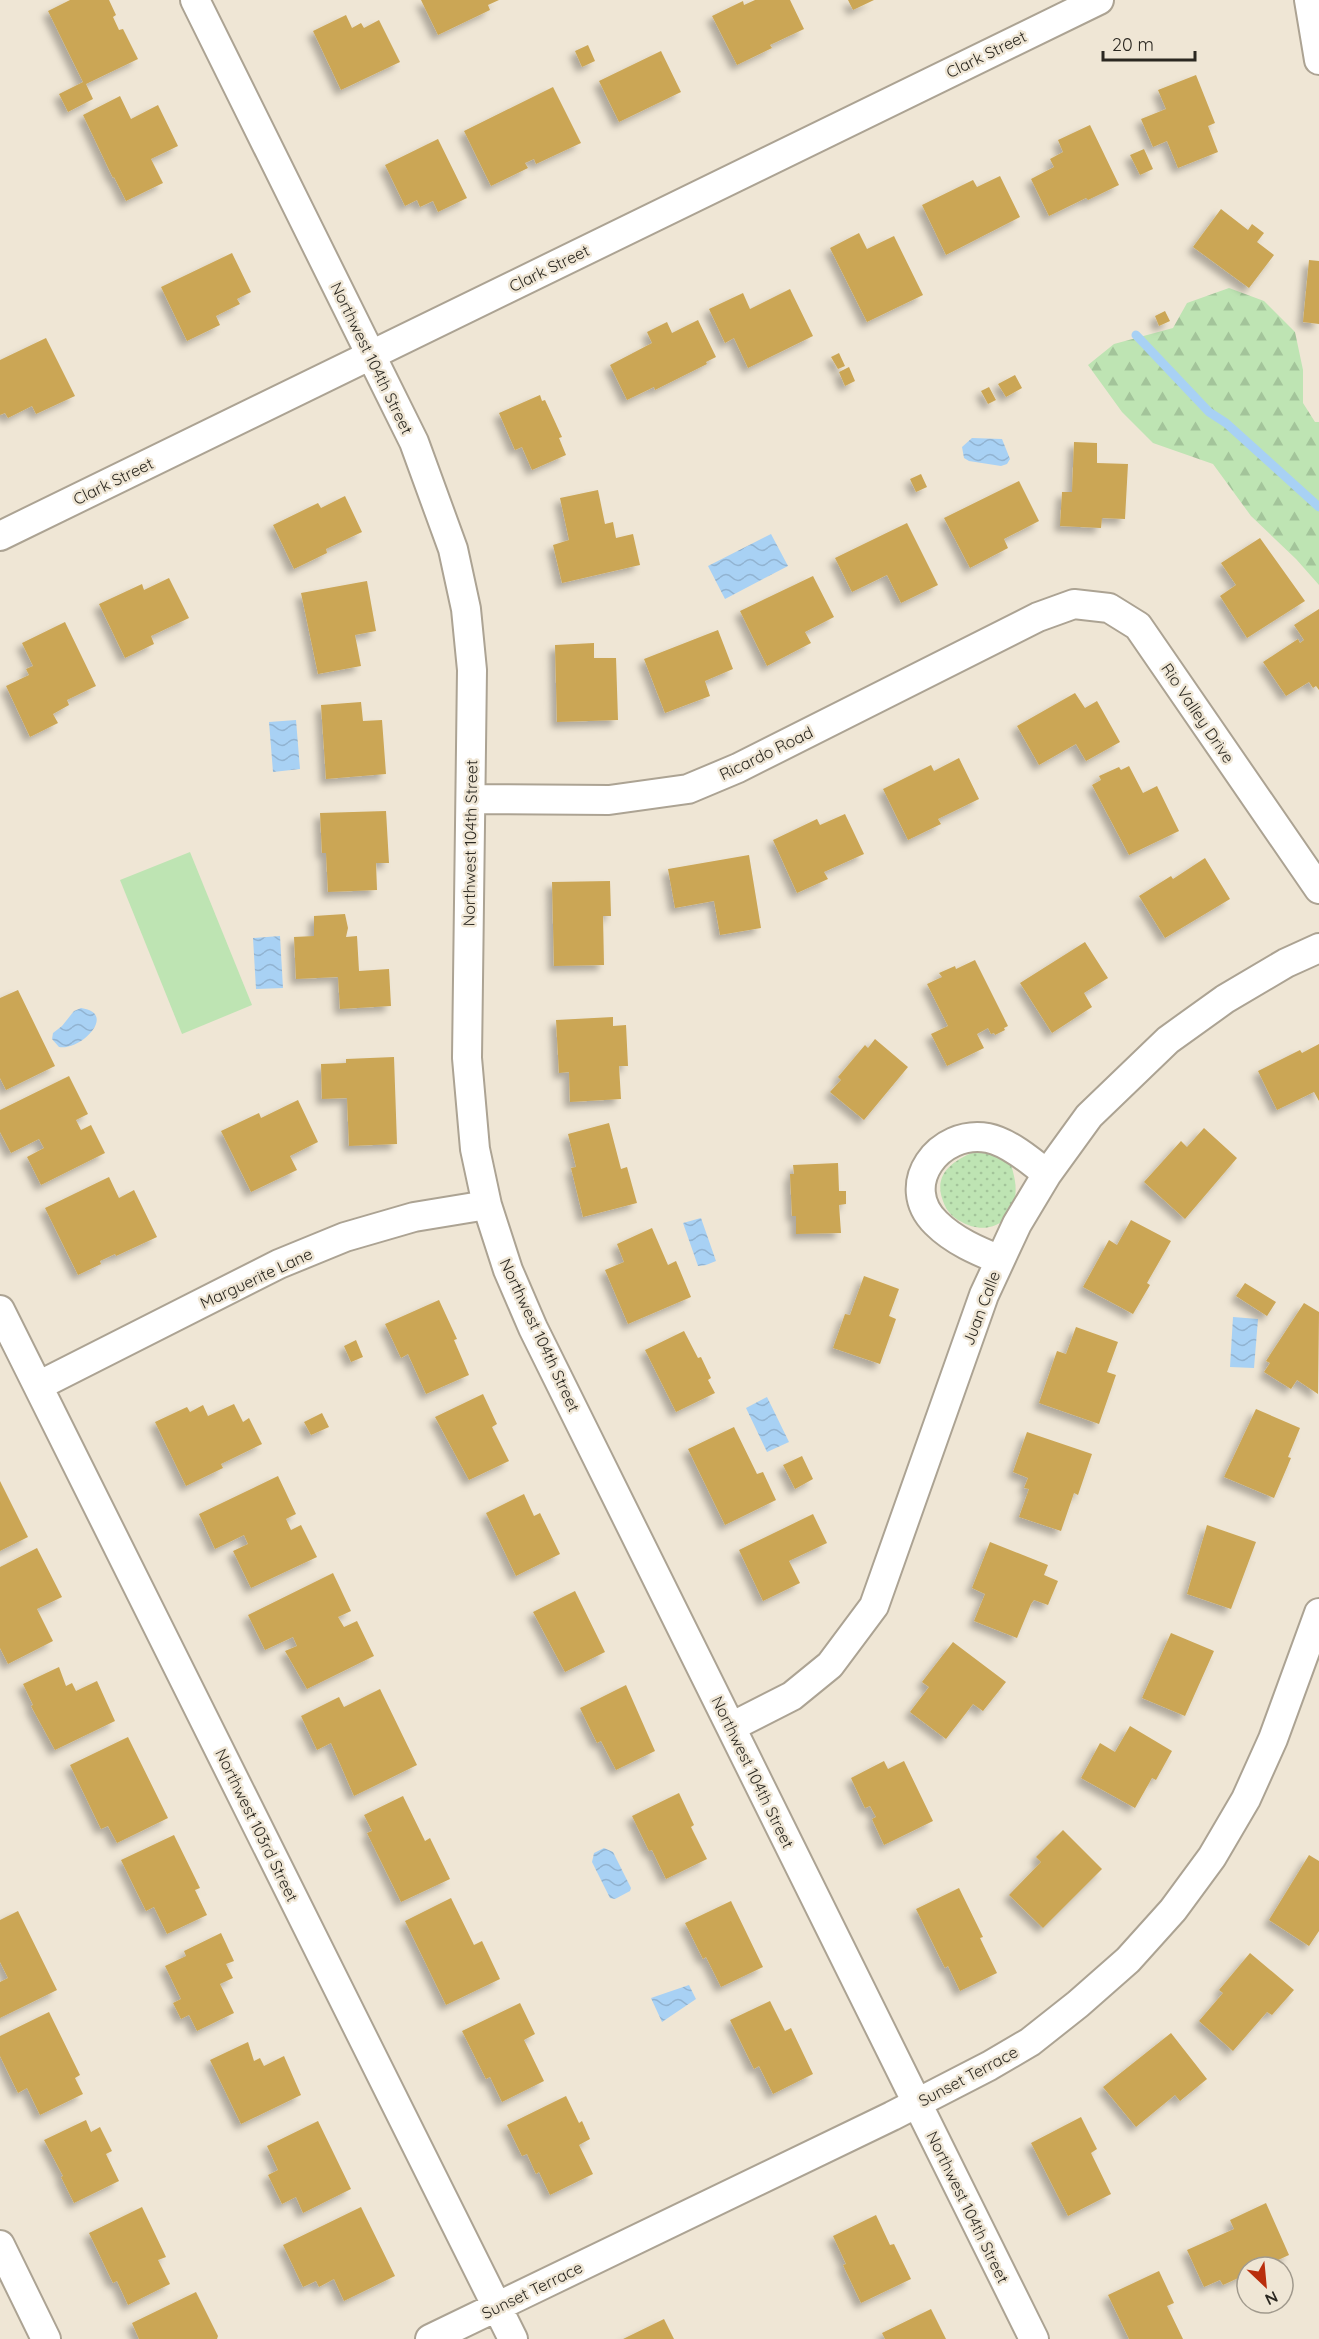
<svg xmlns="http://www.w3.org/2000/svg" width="1319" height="2339" font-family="Quicksand,sans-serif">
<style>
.grass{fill:url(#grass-dots)}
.forest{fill:url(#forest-firs)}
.pitch{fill:#bee4b3}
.water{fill:url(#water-waves)}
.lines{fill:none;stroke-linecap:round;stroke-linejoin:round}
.stream{stroke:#a8d1f4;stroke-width:9}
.building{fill:#cba655;filter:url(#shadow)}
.minor-casing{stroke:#aca393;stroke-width:32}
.minor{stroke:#fff;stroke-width:28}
.labels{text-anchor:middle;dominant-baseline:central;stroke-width:5;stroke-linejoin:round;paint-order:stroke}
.street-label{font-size:16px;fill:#2b2821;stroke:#efe6d5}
</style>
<defs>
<pattern id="grass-dots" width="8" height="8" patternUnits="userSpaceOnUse" patternTransform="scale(1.5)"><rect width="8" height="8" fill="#bee4b3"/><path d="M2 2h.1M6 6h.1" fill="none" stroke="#a3c49a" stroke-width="1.8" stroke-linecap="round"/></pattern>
<pattern id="forest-firs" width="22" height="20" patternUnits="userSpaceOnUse" patternTransform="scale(1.5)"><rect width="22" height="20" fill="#bee4b3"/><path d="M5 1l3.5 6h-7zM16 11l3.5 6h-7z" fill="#a3c49a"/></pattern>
<pattern id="water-waves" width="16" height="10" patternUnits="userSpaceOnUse" patternTransform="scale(1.5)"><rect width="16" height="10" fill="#a8d1f4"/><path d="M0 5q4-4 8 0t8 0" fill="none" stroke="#91b3d1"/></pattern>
<filter id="shadow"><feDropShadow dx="-5.5" dy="5.5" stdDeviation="3" flood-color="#0004"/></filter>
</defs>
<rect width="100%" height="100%" fill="#efe6d5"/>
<path class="grass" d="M 976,1151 C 985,1151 999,1152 1007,1159 C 1011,1163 1013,1171 1014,1176 C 1023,1214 994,1242 958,1220 C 949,1214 945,1208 942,1198 C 934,1172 955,1160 976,1151 Z"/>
<path class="forest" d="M 1229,288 L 1264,301 L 1295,332 L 1303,370 L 1303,403 L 1315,422 L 1319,422 L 1319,585 L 1296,559 L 1251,516 L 1213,464 L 1153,443 L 1122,412 L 1088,365 L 1114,344 L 1173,328 L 1187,303 Z"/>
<path class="pitch" d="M 190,852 L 252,1005 L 182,1034 L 120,880 Z"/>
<path class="water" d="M 972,438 L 1002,439 L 1010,459 L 1007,464 L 1001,466 L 969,461 L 964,458 L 962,447 Z
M 771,534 L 788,566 L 725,599 L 708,566 Z
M 296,720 L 300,769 L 273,772 L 269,722 Z
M 280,936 L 283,988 L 256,989 L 253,938 Z
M 81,1008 C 118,1013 81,1051 59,1047 L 52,1039 L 53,1033 L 62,1026 L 74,1011 Z
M 701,1218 L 716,1261 L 706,1265 L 698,1266 L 683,1223 Z
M 1233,1317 L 1258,1319 L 1254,1368 L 1230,1367 Z
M 767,1397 L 789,1442 L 767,1452 L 746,1408 Z
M 604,1848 L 613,1852 L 631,1888 L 630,1891 L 615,1899 L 610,1898 L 592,1862 L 594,1853 Z
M 689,1985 L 696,1999 L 662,2022 L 651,1998 Z"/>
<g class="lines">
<path class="stream" d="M 1136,335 L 1209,412 L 1226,423 L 1319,507"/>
</g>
<path class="building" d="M 70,0 L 109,0 L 116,15 L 113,17 L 119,30 L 123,29 L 138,59 L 86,84 L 93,99 L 68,112 L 59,94 L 83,82 L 48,11 Z
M 421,0 L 499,0 L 488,5 L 490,10 L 438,35 Z
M 755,0 L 790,0 L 804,29 L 770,45 L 772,48 L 737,65 L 712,16 L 743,1 L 744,5 Z
M 848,0 L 874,0 L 853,10 Z
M 346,15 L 352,28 L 361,23 L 364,28 L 379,20 L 400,62 L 341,90 L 313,31 Z
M 588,45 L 595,61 L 582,67 L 575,51 Z
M 661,51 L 681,92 L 619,122 L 599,81 Z
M 1196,75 L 1215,123 L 1208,126 L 1218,152 L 1178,168 L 1167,141 L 1153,147 L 1141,119 L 1166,109 L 1158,90 Z
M 553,87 L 581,143 L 536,164 L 534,159 L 525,163 L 528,168 L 491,186 L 464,131 Z
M 120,96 L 131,119 L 158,105 L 178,146 L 151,159 L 163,183 L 126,201 L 114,177 L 113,178 L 83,115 Z
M 1090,125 L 1119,185 L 1088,200 L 1086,198 L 1049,216 L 1031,179 L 1054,167 L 1050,159 L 1063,152 L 1058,140 Z
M 438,139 L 467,198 L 438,212 L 433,201 L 420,207 L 417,200 L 405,206 L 385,165 Z
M 1144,149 L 1153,169 L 1140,175 L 1130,155 Z
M 1000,176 L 1020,217 L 946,255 L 922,205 L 973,180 L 977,187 Z
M 1221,209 L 1248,230 L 1252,224 L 1264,233 L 1257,242 L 1274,255 L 1249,288 L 1193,247 Z
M 859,233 L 867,249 L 894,236 L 923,295 L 867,322 L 830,248 Z
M 232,253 L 251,292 L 237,299 L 240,304 L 216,316 L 220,325 L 187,341 L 161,287 Z
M 1309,260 L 1319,261 L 1319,324 L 1303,322 Z
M 790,289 L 813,336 L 748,368 L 734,338 L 725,343 L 709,309 L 743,293 L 750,309 Z
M 1165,311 L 1170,321 L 1159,326 L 1155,316 Z
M 698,320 L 716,357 L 706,362 L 707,364 L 655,390 L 654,387 L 627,400 L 610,365 L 652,343 L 647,332 L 667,322 L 672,333 Z
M 46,338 L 75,396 L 36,414 L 32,406 L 8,418 L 5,413 L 0,415 L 0,360 Z
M 839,353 L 845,366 L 838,369 L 831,357 Z
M 849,367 L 855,381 L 845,386 L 839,372 Z
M 1015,375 L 1022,388 L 1006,397 L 998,384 Z
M 989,387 L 996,400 L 988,404 L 981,391 Z
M 540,395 L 542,401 L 545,400 L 562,437 L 559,438 L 566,455 L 532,470 L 522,447 L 515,450 L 499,413 Z
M 1074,442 L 1097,443 L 1097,463 L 1128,464 L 1125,519 L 1102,518 L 1101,528 L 1060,526 L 1062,492 L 1072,492 Z
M 921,474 L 927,487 L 916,492 L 910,479 Z
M 1019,481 L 1039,521 L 1004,539 L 1008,548 L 970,568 L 944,518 Z
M 598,490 L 605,524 L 613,522 L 616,538 L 633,534 L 640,565 L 562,583 L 553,545 L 569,540 L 560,498 Z
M 345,496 L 362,532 L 326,549 L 327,553 L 294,569 L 273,525 L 318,503 L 321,508 Z
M 907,523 L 938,585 L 901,603 L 887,575 L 852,592 L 835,558 Z
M 1260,538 L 1305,601 L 1247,638 L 1220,596 L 1236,585 L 1221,563 Z
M 813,576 L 834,617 L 805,632 L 811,643 L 767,666 L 740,611 Z
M 169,578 L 189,618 L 151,636 L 154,644 L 125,658 L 99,604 L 142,584 L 144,590 Z
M 367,581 L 376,631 L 355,635 L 361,666 L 318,674 L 301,593 Z
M 1319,609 L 1319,690 L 1316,686 L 1313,688 L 1309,682 L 1286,696 L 1263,662 L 1298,639 L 1300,643 L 1304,640 L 1294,625 Z
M 65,622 L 96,686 L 67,700 L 69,705 L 53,714 L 58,723 L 30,737 L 6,686 L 29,675 L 26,669 L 33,666 L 22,643 Z
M 718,630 L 733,669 L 705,681 L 710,696 L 665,713 L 644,659 Z
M 594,643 L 594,658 L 616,658 L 618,720 L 557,722 L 555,645 Z
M 1075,693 L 1085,708 L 1097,701 L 1120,742 L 1086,761 L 1076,744 L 1039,765 L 1017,726 Z
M 361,702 L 363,721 L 382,720 L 386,774 L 326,779 L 321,705 Z
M 959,758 L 979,799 L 938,819 L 941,824 L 908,840 L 883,789 L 931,765 L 934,771 Z
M 1129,766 L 1143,793 L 1157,786 L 1179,831 L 1129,855 L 1092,785 L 1101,780 L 1099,776 L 1119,767 L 1121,770 Z
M 386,811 L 389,863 L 376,863 L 377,890 L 328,892 L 326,853 L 322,853 L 320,813 Z
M 845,814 L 864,854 L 824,872 L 828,879 L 797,893 L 773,840 L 817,819 L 820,825 Z
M 749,855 L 761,928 L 720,935 L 714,901 L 675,908 L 668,869 Z
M 1205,858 L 1230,899 L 1165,938 L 1139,896 L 1171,876 L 1173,879 Z
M 610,881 L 611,916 L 603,916 L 604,965 L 554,966 L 552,882 Z
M 345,914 L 348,928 L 346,937 L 357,936 L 359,971 L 389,969 L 391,1006 L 340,1009 L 338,977 L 296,979 L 294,937 L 314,936 L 314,916 Z
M 1085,942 L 1108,978 L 1084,993 L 1092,1007 L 1052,1033 L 1020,983 Z
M 975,960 L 1008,1026 L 1004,1028 L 1005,1030 L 995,1035 L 994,1033 L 991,1034 L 988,1028 L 977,1034 L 984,1048 L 947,1066 L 931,1034 L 948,1026 L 927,984 L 942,977 L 939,973 L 955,966 L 956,969 Z
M 18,990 L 55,1066 L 6,1090 L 0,1078 L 0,998 Z
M 613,1017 L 613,1026 L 626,1025 L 628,1066 L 619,1066 L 621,1099 L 570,1102 L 569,1072 L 559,1073 L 556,1020 Z
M 875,1039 L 908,1067 L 864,1120 L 830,1092 L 841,1080 L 838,1077 L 865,1045 L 868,1048 Z
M 1319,1044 L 1319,1101 L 1314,1092 L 1277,1110 L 1258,1071 L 1300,1050 L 1302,1053 Z
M 394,1057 L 397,1144 L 349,1146 L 347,1098 L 322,1099 L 321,1064 L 346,1063 L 346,1059 Z
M 69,1076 L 88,1114 L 76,1120 L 81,1130 L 91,1125 L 105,1153 L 41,1185 L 27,1157 L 44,1148 L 39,1139 L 11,1153 L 0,1132 L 0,1110 Z
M 298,1100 L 318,1142 L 290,1156 L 297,1170 L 251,1192 L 221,1131 L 259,1113 L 261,1118 Z
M 609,1123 L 621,1169 L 627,1167 L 637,1203 L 583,1217 L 571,1168 L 576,1167 L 568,1134 Z
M 1204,1128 L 1237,1158 L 1185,1219 L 1144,1182 L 1181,1141 L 1187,1147 Z
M 838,1163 L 839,1191 L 846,1191 L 846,1204 L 839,1205 L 841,1233 L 796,1234 L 796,1216 L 792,1216 L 790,1174 L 794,1174 L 793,1165 Z
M 109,1177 L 119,1198 L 134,1190 L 157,1237 L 116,1256 L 115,1254 L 100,1261 L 101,1264 L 78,1275 L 45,1208 Z
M 1131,1220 L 1171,1241 L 1147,1283 L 1150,1285 L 1133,1314 L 1083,1287 L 1109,1240 L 1117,1245 Z
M 652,1228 L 668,1265 L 676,1261 L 691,1297 L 628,1324 L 605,1270 L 624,1262 L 617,1244 Z
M 864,1276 L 899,1289 L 889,1316 L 896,1319 L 880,1364 L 833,1348 L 845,1314 L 850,1315 Z
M 1245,1283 L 1276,1302 L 1267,1316 L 1236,1296 Z
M 439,1300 L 457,1339 L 454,1340 L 469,1375 L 426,1394 L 408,1354 L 401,1358 L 385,1324 Z
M 1304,1303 L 1319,1312 L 1318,1394 L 1297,1380 L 1291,1389 L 1264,1372 L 1270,1363 L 1266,1361 Z
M 1076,1327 L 1118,1342 L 1107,1372 L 1116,1375 L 1099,1424 L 1039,1403 L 1057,1351 L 1066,1354 Z
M 684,1331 L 698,1358 L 701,1357 L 711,1378 L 708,1380 L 715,1393 L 676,1412 L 645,1350 Z
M 356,1340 L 363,1357 L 351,1362 L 344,1346 Z
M 483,1394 L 497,1424 L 492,1427 L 509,1461 L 469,1480 L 435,1417 Z
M 234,1404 L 243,1422 L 249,1418 L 262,1444 L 221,1464 L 223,1468 L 186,1486 L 155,1422 L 187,1407 L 190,1412 L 203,1405 L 208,1416 Z
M 1256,1409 L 1300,1428 L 1288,1457 L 1291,1458 L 1274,1498 L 1224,1477 Z
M 322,1413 L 329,1427 L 311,1435 L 304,1422 Z
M 734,1427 L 757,1474 L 763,1472 L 776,1500 L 725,1525 L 688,1449 Z
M 1027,1432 L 1092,1454 L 1078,1495 L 1074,1493 L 1061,1531 L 1019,1517 L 1029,1489 L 1024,1488 L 1028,1478 L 1013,1472 Z
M 802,1456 L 813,1479 L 795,1489 L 783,1465 Z
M 278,1476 L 296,1514 L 286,1519 L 291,1530 L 301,1525 L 317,1557 L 251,1588 L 233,1551 L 248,1544 L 244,1535 L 215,1549 L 199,1514 Z
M 0,1481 L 28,1537 L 0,1551 Z
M 524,1494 L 534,1516 L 540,1513 L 560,1554 L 516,1576 L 486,1513 Z
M 813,1514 L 827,1543 L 789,1561 L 800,1583 L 763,1601 L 739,1550 Z
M 1207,1525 L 1256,1542 L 1231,1609 L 1187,1594 Z
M 990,1542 L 1048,1565 L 1044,1575 L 1058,1581 L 1048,1605 L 1034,1600 L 1031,1604 L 1017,1638 L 974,1621 L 985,1594 L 972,1588 Z
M 37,1548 L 62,1597 L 37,1609 L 53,1641 L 8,1664 L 0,1648 L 0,1567 Z
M 333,1573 L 351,1611 L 338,1617 L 344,1627 L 357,1621 L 374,1656 L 307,1689 L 285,1651 L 297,1646 L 293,1637 L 265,1650 L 248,1615 Z
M 575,1591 L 605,1652 L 565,1672 L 533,1612 Z
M 1171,1633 L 1214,1651 L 1185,1716 L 1142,1698 Z
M 953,1642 L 1006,1682 L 983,1711 L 973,1704 L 946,1739 L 910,1712 L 929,1687 L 922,1682 Z
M 59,1667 L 66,1686 L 72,1683 L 76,1691 L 97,1681 L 115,1721 L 55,1750 L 31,1706 L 33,1705 L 23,1684 Z
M 626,1685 L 655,1751 L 616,1770 L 601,1741 L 597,1743 L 580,1708 Z
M 380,1689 L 417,1765 L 354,1796 L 331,1743 L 317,1750 L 301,1716 L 339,1697 L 344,1707 Z
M 1130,1726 L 1172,1751 L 1156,1780 L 1152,1778 L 1135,1808 L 1081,1778 L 1100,1743 L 1115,1752 Z
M 128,1737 L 168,1818 L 117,1843 L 108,1826 L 101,1829 L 70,1765 Z
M 884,1761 L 888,1769 L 904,1761 L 933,1821 L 884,1845 L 872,1819 L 876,1817 L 870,1806 L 865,1808 L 851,1778 Z
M 679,1793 L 694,1825 L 691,1827 L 707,1859 L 666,1879 L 652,1850 L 649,1851 L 632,1816 Z
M 403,1796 L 425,1841 L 430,1838 L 450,1879 L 401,1902 L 367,1833 L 372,1831 L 364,1815 Z
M 1063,1830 L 1102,1869 L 1043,1928 L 1009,1895 L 1041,1862 L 1036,1857 Z
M 174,1835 L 200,1888 L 195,1890 L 207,1915 L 167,1934 L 154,1907 L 146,1911 L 121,1860 Z
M 1309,1855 L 1319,1861 L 1319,1931 L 1309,1946 L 1269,1920 Z
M 959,1888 L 983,1937 L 980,1938 L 997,1973 L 960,1991 L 948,1966 L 945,1968 L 916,1909 Z
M 451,1898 L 474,1945 L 482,1941 L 500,1979 L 446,2005 L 405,1921 Z
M 731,1901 L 763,1967 L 721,1987 L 706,1957 L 703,1959 L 685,1923 Z
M 18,1911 L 57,1990 L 0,2018 L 0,1982 L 8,1978 L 0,1962 L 0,1920 Z
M 221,1933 L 234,1961 L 226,1964 L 233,1978 L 220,1984 L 234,2013 L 197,2031 L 189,2015 L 181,2019 L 173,2003 L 181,1999 L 165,1966 L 186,1956 L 184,1951 Z
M 1250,1953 L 1294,1990 L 1272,2015 L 1267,2012 L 1233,2051 L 1199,2021 L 1223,1993 L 1219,1990 Z
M 770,2001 L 785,2031 L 791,2028 L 813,2074 L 773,2094 L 759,2066 L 754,2069 L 730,2020 Z
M 520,2003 L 535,2034 L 524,2040 L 544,2081 L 502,2102 L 490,2077 L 486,2079 L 462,2031 Z
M 49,2012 L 80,2075 L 75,2078 L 83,2094 L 40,2115 L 27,2088 L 18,2093 L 0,2056 L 0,2036 Z
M 1171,2033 L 1207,2079 L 1180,2101 L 1175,2095 L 1136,2127 L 1103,2087 Z
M 248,2042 L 254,2061 L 260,2058 L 264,2066 L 284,2056 L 301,2095 L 241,2124 L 210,2060 Z
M 566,2096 L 579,2123 L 582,2121 L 590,2139 L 579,2145 L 593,2174 L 550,2195 L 539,2172 L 536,2174 L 527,2154 L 522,2156 L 507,2125 Z
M 1081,2117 L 1097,2149 L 1091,2153 L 1111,2194 L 1068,2216 L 1031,2143 Z
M 86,2120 L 91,2132 L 100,2127 L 112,2151 L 106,2154 L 119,2181 L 74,2203 L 61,2177 L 63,2176 L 44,2140 Z
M 318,2121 L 351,2189 L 303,2213 L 296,2197 L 282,2204 L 268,2175 L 278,2170 L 267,2146 Z
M 1266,2203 L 1289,2255 L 1263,2267 L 1247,2267 L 1247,2274 L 1223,2285 L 1220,2280 L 1204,2287 L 1187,2250 L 1234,2229 L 1230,2220 Z
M 142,2207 L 166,2257 L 158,2260 L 170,2284 L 128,2305 L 117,2281 L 113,2283 L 89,2233 Z
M 361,2207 L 395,2276 L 344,2301 L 334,2279 L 319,2287 L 316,2281 L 303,2287 L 283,2245 Z
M 876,2215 L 890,2245 L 894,2244 L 911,2279 L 861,2303 L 843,2265 L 846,2264 L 833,2236 Z
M 1159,2271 L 1174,2303 L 1167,2306 L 1183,2339 L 1129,2339 L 1108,2295 Z
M 196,2292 L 218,2336 L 217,2339 L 139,2339 L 132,2323 Z
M 931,2309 L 946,2339 L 885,2339 L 882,2333 Z
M 664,2319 L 674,2339 L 623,2339 Z"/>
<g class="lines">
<defs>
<path id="minor" d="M 195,0 L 414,442 L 453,549 L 466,609 L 472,670 L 467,1058 L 475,1149 L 487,1205 L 508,1270 L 533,1328 L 1034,2339
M 1309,0 L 1319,60
M 0,536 L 1099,0
M 471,799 L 609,800 L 688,789 L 738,768 L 1038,617 L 1074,604 L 1109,608 L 1138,626 L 1319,889
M 1000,1260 C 978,1251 954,1241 936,1223 C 897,1185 939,1129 988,1138 C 1008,1142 1031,1161 1047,1174
M 0,1310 L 513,2339
M 38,1386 L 279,1264 L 345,1237 L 414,1217 L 487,1205
M 731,1727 L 792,1696 L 830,1665 L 874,1606 L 984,1295 L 1017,1224 L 1047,1174 L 1089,1116 L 1168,1040 L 1225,999 L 1286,963 L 1319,948
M 0,2245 L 46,2339
M 430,2339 L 892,2116 L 989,2066 L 1030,2042 L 1078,2004 L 1128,1960 L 1173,1910 L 1212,1857 L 1246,1799 L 1273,1739 L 1319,1613"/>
</defs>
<use href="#minor" class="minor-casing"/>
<use href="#minor" class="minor"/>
</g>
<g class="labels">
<g class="street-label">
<text transform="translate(986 54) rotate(-26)">Clark Street</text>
<text transform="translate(549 268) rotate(-26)">Clark Street</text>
<text transform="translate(372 358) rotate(64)">Northwest 104th Street</text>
<text transform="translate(113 481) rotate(-26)">Clark Street</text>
<text transform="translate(1198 713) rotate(56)">Rio Valley Drive</text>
<text transform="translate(766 753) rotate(-26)">Ricardo Road</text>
<text transform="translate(470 843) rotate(-89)">Northwest 104th Street</text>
<text transform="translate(256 1278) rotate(-25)">Marguerite Lane</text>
<text transform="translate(981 1308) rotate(-69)">Juan Calle</text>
<text transform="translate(540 1335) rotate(65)">Northwest 104th Street</text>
<text transform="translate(753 1772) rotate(64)">Northwest 104th Street</text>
<text transform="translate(257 1825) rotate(64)">Northwest 103rd Street</text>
<text transform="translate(968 2076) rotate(-28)">Sunset Terrace</text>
<text transform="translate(968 2207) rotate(64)">Northwest 104th Street</text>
<text transform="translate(532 2290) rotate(-26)">Sunset Terrace</text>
</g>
</g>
<g transform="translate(1265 2285) rotate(154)"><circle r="28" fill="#efe6d5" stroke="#a19a8d" stroke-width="1.5"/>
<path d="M0-4.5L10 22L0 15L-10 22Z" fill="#b92e0d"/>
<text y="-9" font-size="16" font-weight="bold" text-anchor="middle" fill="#2b2821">N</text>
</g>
<path d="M1103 51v9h92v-9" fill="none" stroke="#2b2821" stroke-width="3"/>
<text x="1112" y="51" font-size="18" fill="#2b2821" stroke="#efe6d5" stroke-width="4.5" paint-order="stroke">20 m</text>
</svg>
